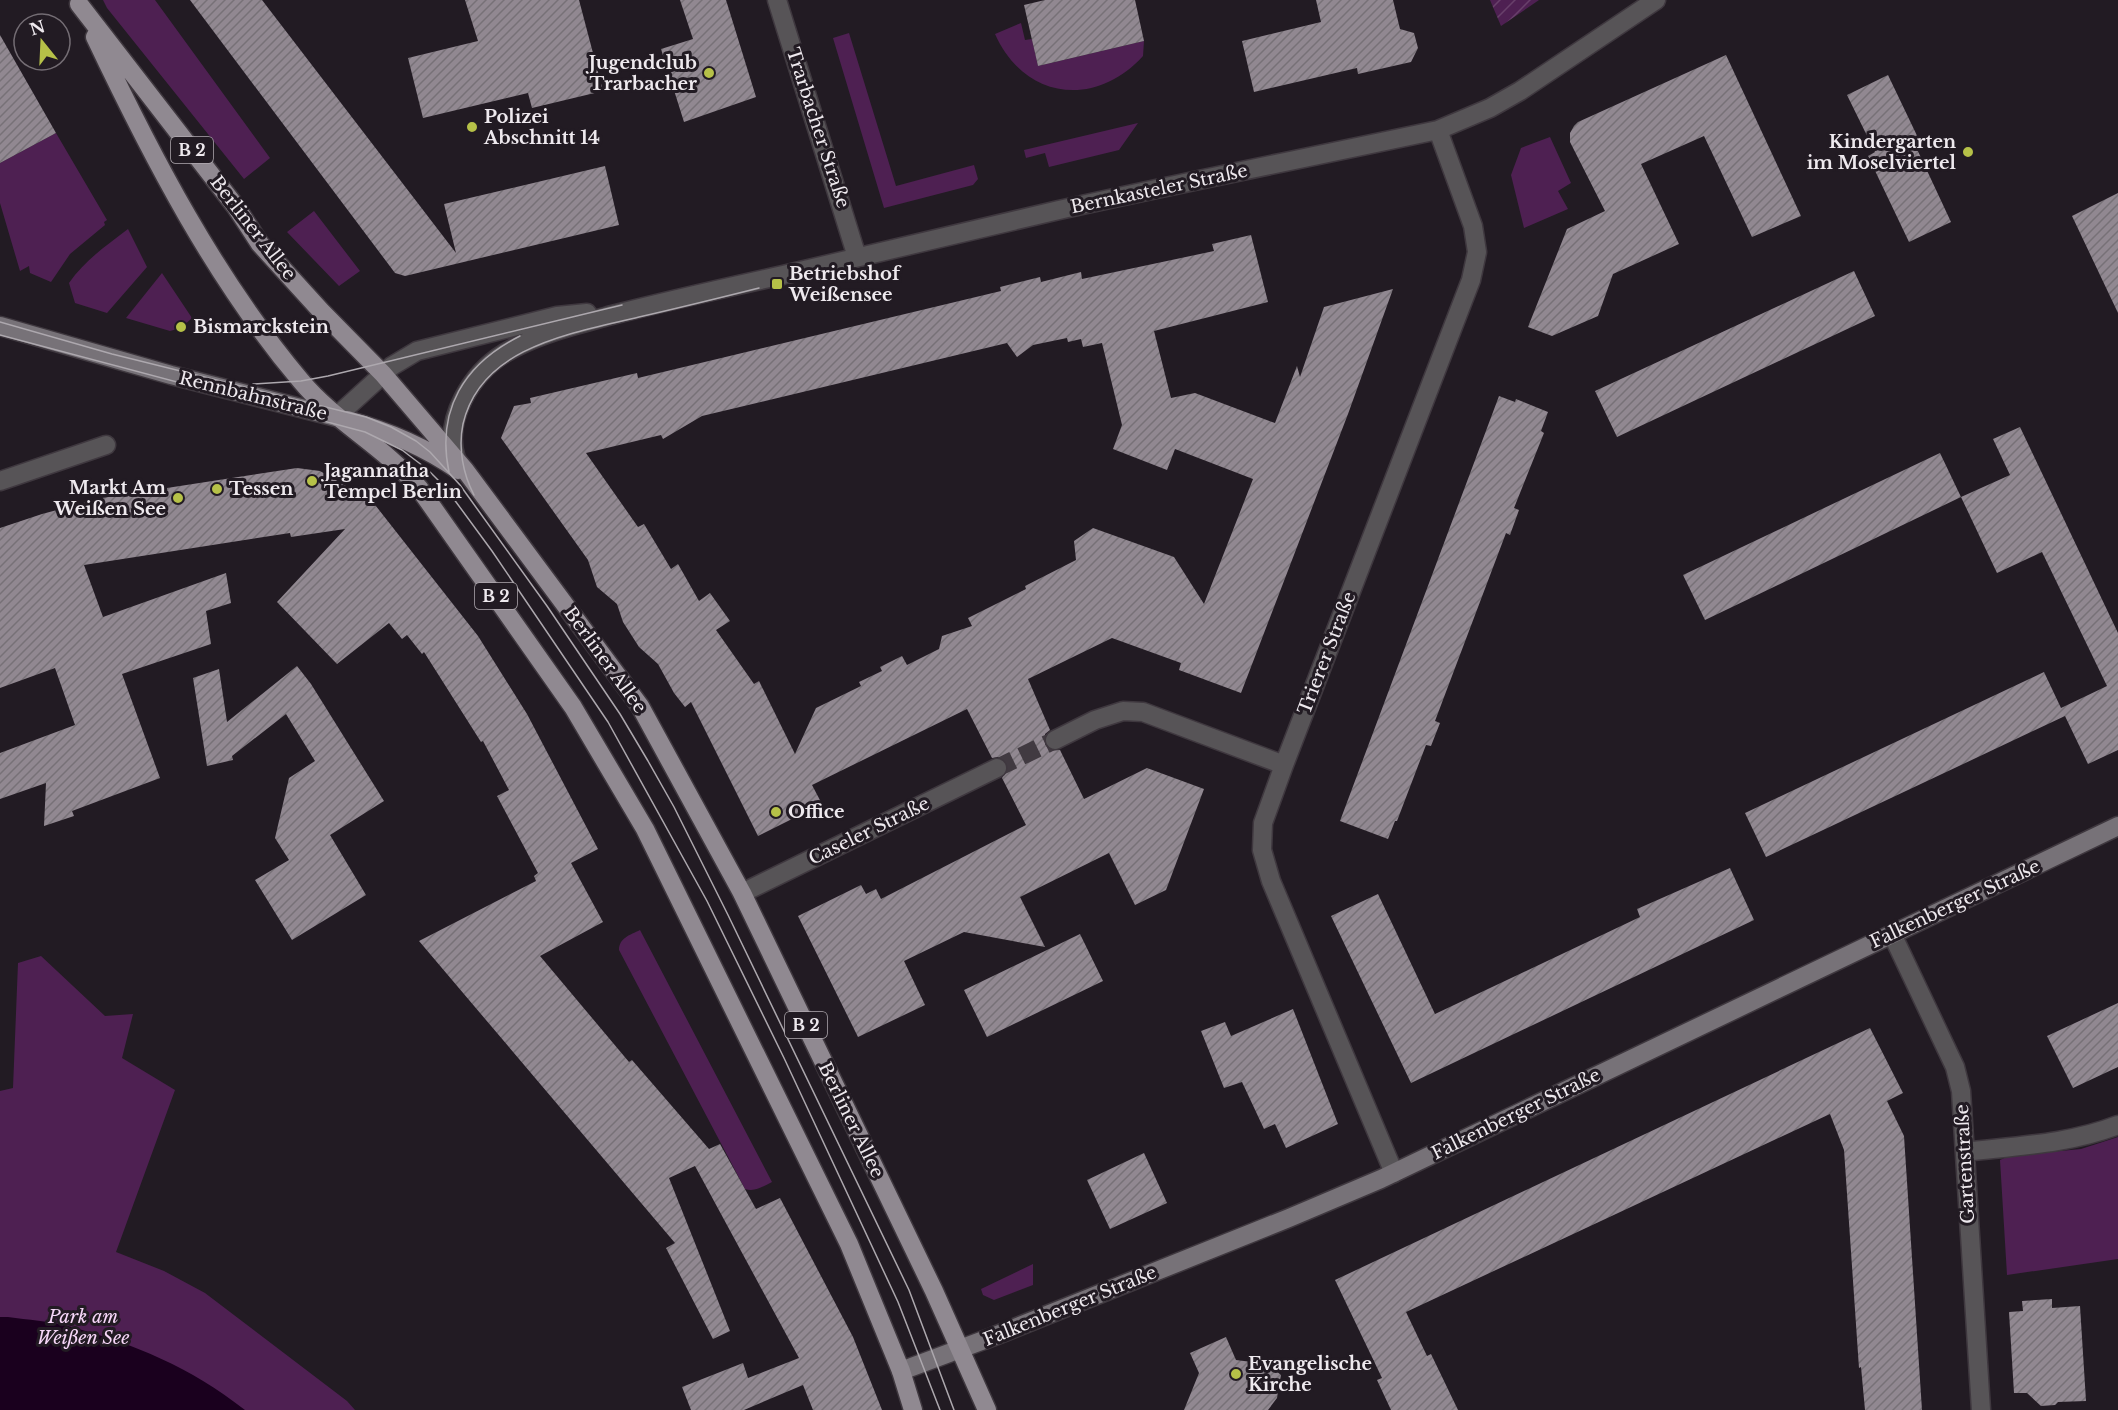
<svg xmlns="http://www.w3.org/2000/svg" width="2118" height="1410" font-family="'Libre Baskerville',serif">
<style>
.green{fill:#4e2052}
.garden{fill:url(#garden-furrows)}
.water{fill:#1a001e}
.building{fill:url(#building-hatch);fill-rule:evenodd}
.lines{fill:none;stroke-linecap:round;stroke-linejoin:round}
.street-tunnel{stroke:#413a41;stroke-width:18;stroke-dasharray:18 9;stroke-linecap:butt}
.street-casing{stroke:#3f383f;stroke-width:21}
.secondary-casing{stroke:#3f383f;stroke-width:21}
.primary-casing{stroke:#3f383f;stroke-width:21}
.street{stroke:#575457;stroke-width:18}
.secondary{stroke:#777278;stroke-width:18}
.primary{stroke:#908991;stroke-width:18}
.tram{stroke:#ada8ae;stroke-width:1.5}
.poi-dot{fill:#b6c148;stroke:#221b23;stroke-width:2}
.labels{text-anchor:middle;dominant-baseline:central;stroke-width:6;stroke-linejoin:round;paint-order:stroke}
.shield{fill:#221b23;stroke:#b1abb1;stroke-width:1.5}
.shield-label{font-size:16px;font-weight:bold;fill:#eee9ee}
.poi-label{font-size:18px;font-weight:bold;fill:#eee9ee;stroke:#221b23;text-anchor:start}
.street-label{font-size:18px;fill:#eee9ee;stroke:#221b23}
.park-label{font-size:18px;font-style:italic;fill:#f7d7f9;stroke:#221b23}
</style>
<defs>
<pattern id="garden-furrows" width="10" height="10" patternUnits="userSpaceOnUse" patternTransform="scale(1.5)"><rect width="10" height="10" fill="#4e2052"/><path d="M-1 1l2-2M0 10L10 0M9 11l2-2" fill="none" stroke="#68406b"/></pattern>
<pattern id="building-hatch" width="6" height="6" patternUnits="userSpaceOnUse" patternTransform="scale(1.5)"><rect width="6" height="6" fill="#918891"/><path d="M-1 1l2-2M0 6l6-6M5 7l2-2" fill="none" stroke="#777177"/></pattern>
</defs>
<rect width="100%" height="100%" fill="#221b23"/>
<path class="green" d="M 103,0 L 155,0 L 270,158 L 244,179 L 107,8 Z
M 1021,23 L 1025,40 L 1032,39 L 1038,66 L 1144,41 L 1143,56 C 1095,109 1024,99 995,34 Z
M 849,33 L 896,186 L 974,165 L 978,179 L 973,185 L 884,208 L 833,38 Z
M 1138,123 L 1119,150 L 1049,167 L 1045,153 L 1026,158 L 1024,150 Z
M 56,133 L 107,220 L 104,222 L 105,225 L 70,254 L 51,282 L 30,273 L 29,266 L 20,271 L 0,203 L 0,163 Z
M 1550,137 L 1571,183 L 1558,191 L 1568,209 L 1524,228 L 1511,175 L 1521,148 Z
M 314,211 L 360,271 L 339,286 L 287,232 Z
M 128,229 L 147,267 L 107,313 L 75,303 L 69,283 C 85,260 106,246 128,229 Z
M 162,273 L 192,318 L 181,328 L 170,331 L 126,318 Z
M 640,930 L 772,1182 C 762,1187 755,1192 745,1189 L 619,950 C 619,938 630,935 640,930 Z
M 41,956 L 105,1016 L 133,1014 L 122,1058 L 175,1090 L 116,1252 L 164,1271 L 205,1293 L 347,1401 L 355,1410 L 0,1410 L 0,1091 L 13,1088 L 18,963 Z
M 2118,1137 L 2118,1259 L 2007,1275 L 2000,1160 L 2009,1156 L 2081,1149 Z
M 1033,1264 L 1033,1285 L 994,1300 L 983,1295 L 981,1289 Z"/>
<path class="garden" d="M 1490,0 L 1539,0 L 1501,26 Z"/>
<path class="water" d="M 0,1317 L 8,1317 C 28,1320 49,1321 68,1326 C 135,1344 190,1367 245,1410 L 0,1410 Z"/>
<path class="building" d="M 190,0 L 262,0 L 456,253 L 444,204 L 605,166 L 619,225 L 405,276 L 395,273 Z
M 465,0 L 579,0 L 603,91 L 532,108 L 528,93 L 423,118 L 408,58 L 478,41 Z
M 680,0 L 726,0 L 756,97 L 684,122 L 661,49 L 693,39 Z
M 1045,0 L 1135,0 L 1144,41 L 1038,66 L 1024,5 Z
M 1316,0 L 1393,0 L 1400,29 L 1414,33 L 1418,48 L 1411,62 L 1358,74 L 1357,68 L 1254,92 L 1242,41 L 1321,22 Z
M 0,35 L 56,133 L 0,163 Z
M 1726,55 L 1801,216 L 1752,237 L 1704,136 L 1641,164 L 1679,244 L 1613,274 L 1598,316 L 1552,336 L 1528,327 L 1567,229 L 1605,211 L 1570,142 L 1570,133 L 1574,126 L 1578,122 Z
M 1888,75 L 1921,144 L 1916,147 L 1951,222 L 1909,242 L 1868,156 L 1875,152 L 1847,95 Z
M 2118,193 L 2118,313 L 2072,216 Z
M 1251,235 L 1268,302 L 1154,331 L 1171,398 L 1195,393 L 1275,423 L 1297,366 L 1300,377 L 1324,307 L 1393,289 L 1348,414 L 1241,693 L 1179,670 L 1181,663 L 1112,638 L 1028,679 L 1050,730 L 1045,734 L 1045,744 L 1049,750 L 1060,750 L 1084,799 L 1147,768 L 1204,789 L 1166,890 L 1135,905 L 1109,853 L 1020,897 L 1045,947 L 964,932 L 904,961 L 925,1005 L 858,1037 L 798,916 L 861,885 L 866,894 L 876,889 L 881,899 L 1026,825 L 1002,778 L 1008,769 L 1007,763 L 998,757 L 992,758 L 967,709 L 812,785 L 822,804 L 758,836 L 691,702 L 685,707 L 674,693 L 658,664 L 639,647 L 623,622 L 617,604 L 597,587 L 588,560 L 501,438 L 514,406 L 531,403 L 530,398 L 637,373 L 638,378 L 1001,291 L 1000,287 L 1040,277 L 1041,282 L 1081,272 L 1082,279 L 1214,251 L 1212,244 ZM 1067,338 L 1068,342 L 1081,339 L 1083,347 L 1102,343 L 1122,425 L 1113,449 L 1167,470 L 1175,449 L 1253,479 L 1204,604 L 1174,557 L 1093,528 L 1074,541 L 1076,560 L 1025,586 L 1026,589 L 968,618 L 972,626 L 942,636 L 939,649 L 907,665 L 902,656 L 880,667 L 882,671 L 859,682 L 861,686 L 816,708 L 795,754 L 759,681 L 754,684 L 716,630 L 730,621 L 710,593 L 699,601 L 678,564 L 671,569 L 644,524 L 638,527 L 586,453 L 661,435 L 663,439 L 702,416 L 1007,343 L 1017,357 L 1033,345 Z
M 1854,271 L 1875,316 L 1617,437 L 1595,391 Z
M 1499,396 L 1515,402 L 1516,399 L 1548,412 L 1541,431 L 1544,433 L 1514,508 L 1519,510 L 1510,535 L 1506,533 L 1435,721 L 1440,723 L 1431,746 L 1426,745 L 1397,821 L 1395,821 L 1388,839 L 1340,821 Z
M 2020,427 L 2118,633 L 2118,750 L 2088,764 L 2065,716 L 1766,857 L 1745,813 L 2044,672 L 2061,708 L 2107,686 L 2042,552 L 1997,573 L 1961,497 L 2010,475 L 1993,439 Z
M 1940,453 L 1961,497 L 1705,620 L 1683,575 Z
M 297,468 L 320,471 L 372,501 L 478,636 L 527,714 L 598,849 L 571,863 L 603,922 L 540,956 L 629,1062 L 632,1060 L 709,1149 L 720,1144 L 756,1209 L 780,1198 L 853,1337 L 882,1410 L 813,1410 L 803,1385 L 744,1410 L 691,1410 L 682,1387 L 743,1363 L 748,1378 L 799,1358 L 695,1166 L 669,1178 L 730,1331 L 713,1339 L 666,1248 L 675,1243 L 419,941 L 536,881 L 534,876 L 538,873 L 497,796 L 509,790 L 483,741 L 481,742 L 424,652 L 422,654 L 407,635 L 402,639 L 389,623 L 337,664 L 277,602 L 345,529 L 291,537 L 290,533 L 84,565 L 103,617 L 226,573 L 231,603 L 206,611 L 211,644 L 122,674 L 160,778 L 72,811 L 74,816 L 44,826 L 46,783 L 0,799 L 0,753 L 75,725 L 55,668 L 0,688 L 0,528 L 42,514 L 102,498 Z
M 297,666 L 311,684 L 384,801 L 330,835 L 366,895 L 292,940 L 255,880 L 289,860 L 275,838 L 289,778 L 315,761 L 286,714 L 232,756 L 233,760 L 207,766 L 193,678 L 219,669 L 227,722 Z
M 1730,868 L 1754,920 L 1411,1083 L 1331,916 L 1378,894 L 1435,1014 L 1640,917 L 1637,909 Z
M 1080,934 L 1103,981 L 987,1037 L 964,990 Z
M 2118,1003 L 2118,1067 L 2073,1088 L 2047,1036 Z
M 1293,1009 L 1338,1124 L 1286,1148 L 1275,1124 L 1264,1129 L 1242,1082 L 1224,1088 L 1201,1031 L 1225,1022 L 1231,1036 Z
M 1870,1028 L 1903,1093 L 1887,1101 L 1904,1136 L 1922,1410 L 1865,1410 L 1861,1367 L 1859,1368 L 1844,1150 L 1830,1114 L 1406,1312 L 1427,1356 L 1431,1354 L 1458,1410 L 1391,1410 L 1377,1380 L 1382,1378 L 1335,1280 Z
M 1144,1153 L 1167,1203 L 1110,1229 L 1087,1180 Z
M 2052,1299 L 2052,1308 L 2080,1306 L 2086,1401 L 2058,1402 L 2055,1405 L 2041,1406 L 2027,1393 L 2014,1393 L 2009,1312 L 2023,1311 L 2022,1301 Z
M 1226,1337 L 1236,1360 L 1268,1364 L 1281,1375 L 1277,1398 L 1268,1410 L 1184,1410 L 1199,1373 L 1190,1353 Z"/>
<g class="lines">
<path class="street-tunnel" d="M 997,768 L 1055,740"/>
<defs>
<path id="street" d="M 777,0 L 857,257
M 336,417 L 392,366 L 417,351 L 557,316 L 587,313
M 456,459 C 443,419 472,373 505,353 C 537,334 573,326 608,316 C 666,301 724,288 783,275 C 875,253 967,231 1059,210 C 1185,182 1311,157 1438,130 L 1490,108 L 1520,91 L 1656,0
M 0,481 L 106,445
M 1055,740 L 1095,720 L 1123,711 L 1143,712 L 1284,765
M 742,893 L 997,768
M 1892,934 L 1955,1067 L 1961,1091 L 1981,1410
M 1965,1152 C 2016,1146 2069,1144 2118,1125
M 1394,1173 L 1271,881 L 1262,850 L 1263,823 L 1284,765 L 1471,280 L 1477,252 L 1473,226 L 1438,130"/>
<path id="secondary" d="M 0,326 L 171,375 L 336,417
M 901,1371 L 992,1337 L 1289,1218 L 1381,1179 L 2118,826"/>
<path id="primary" d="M 79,4 L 236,207 L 260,244 L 321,311 L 383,374 L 465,470 L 640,706 L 742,893 L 934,1291 L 987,1410
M 95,37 C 152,157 215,279 301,381 C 335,422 384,446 419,488 L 573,707 L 645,829 L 849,1244 L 901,1371 L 913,1410
M 347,420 C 387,431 424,446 458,470"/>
</defs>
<use href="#street" class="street-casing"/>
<use href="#secondary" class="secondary-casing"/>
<use href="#primary" class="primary-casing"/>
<use href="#street" class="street"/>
<use href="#secondary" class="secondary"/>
<use href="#primary" class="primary"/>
<path class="tram" d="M 0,322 L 112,354 L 366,417 L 391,427 L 416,441 L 430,452 L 460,485 L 547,606 L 620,714 L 648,761 L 674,807 L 728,915 L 909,1290 L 954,1410
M 0,335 L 365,432 L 402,450 L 427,469 L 445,487 L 492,551 L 608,722 L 707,901 L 784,1058 L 898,1302 L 940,1410
M 253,384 L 301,381 L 328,376 L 622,305
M 449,472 C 436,410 464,364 520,336
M 474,495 C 463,474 458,448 463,424 C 481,346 573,333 639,317 C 679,308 719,298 759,288"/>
</g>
<g class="poi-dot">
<circle cx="709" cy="73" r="6"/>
<circle cx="472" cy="127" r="6"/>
<circle cx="1968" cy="152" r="6"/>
<rect x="771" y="278" width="12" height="12" rx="3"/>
<circle cx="181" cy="327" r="6"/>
<circle cx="312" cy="481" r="6"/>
<circle cx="217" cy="489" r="6"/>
<circle cx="178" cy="498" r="6"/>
<circle cx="776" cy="812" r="6"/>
<circle cx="1236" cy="1374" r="6"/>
</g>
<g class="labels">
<g class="shield">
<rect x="171" y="137" width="42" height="26" rx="4.5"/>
<rect x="475" y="583" width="42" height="26" rx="4.5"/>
<rect x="785" y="1012" width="42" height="26" rx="4.5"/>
</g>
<g class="shield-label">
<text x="192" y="150">B 2</text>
<text x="496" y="596">B 2</text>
<text x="806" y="1025">B 2</text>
</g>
<g class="poi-label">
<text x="697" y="63" text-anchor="end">Jugendclub<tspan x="697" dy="21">Trarbacher</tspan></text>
<text x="484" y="117">Polizei<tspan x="484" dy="21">Abschnitt 14</tspan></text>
<text x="1956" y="142" text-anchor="end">Kindergarten<tspan x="1956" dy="21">im Moselviertel</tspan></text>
<text x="789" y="274">Betriebshof<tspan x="789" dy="21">Weißensee</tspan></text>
<text x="193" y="327">Bismarckstein</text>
<text x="324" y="471">Jagannatha<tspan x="324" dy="21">Tempel Berlin</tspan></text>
<text x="166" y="488" text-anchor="end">Markt Am<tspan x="166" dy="21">Weißen See</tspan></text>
<text x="229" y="489">Tessen</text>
<text x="788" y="812">Office</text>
<text x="1248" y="1364">Evangelische<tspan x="1248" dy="21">Kirche</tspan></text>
</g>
<g class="street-label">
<text transform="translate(818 128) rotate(72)">Trarbacher Straße</text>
<text transform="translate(1159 189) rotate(-12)">Bernkasteler Straße</text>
<text transform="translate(253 228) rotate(52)">Berliner Allee</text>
<text transform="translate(253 396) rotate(14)">Rennbahnstraße</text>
<text transform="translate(1327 653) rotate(-69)">Trierer Straße</text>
<text transform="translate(605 660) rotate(54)">Berliner Allee</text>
<text transform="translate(869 831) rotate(-26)">Caseler Straße</text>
<text transform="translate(1955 904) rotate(-25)">Falkenberger Straße</text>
<text transform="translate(1516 1114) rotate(-26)">Falkenberger Straße</text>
<text transform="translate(851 1120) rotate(64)">Berliner Allee</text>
<text transform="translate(1965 1164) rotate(-93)">Gartenstraße</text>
<text transform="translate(1070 1306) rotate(-22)">Falkenberger Straße</text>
</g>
<g class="park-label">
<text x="83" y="1317">Park am<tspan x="83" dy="21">Weißen See</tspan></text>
</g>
</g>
<g transform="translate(42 42) rotate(342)"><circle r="28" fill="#221b23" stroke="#746d74" stroke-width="1.5"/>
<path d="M0-4.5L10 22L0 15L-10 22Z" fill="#b6c148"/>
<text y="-9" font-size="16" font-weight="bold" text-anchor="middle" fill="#eee9ee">N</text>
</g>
</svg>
